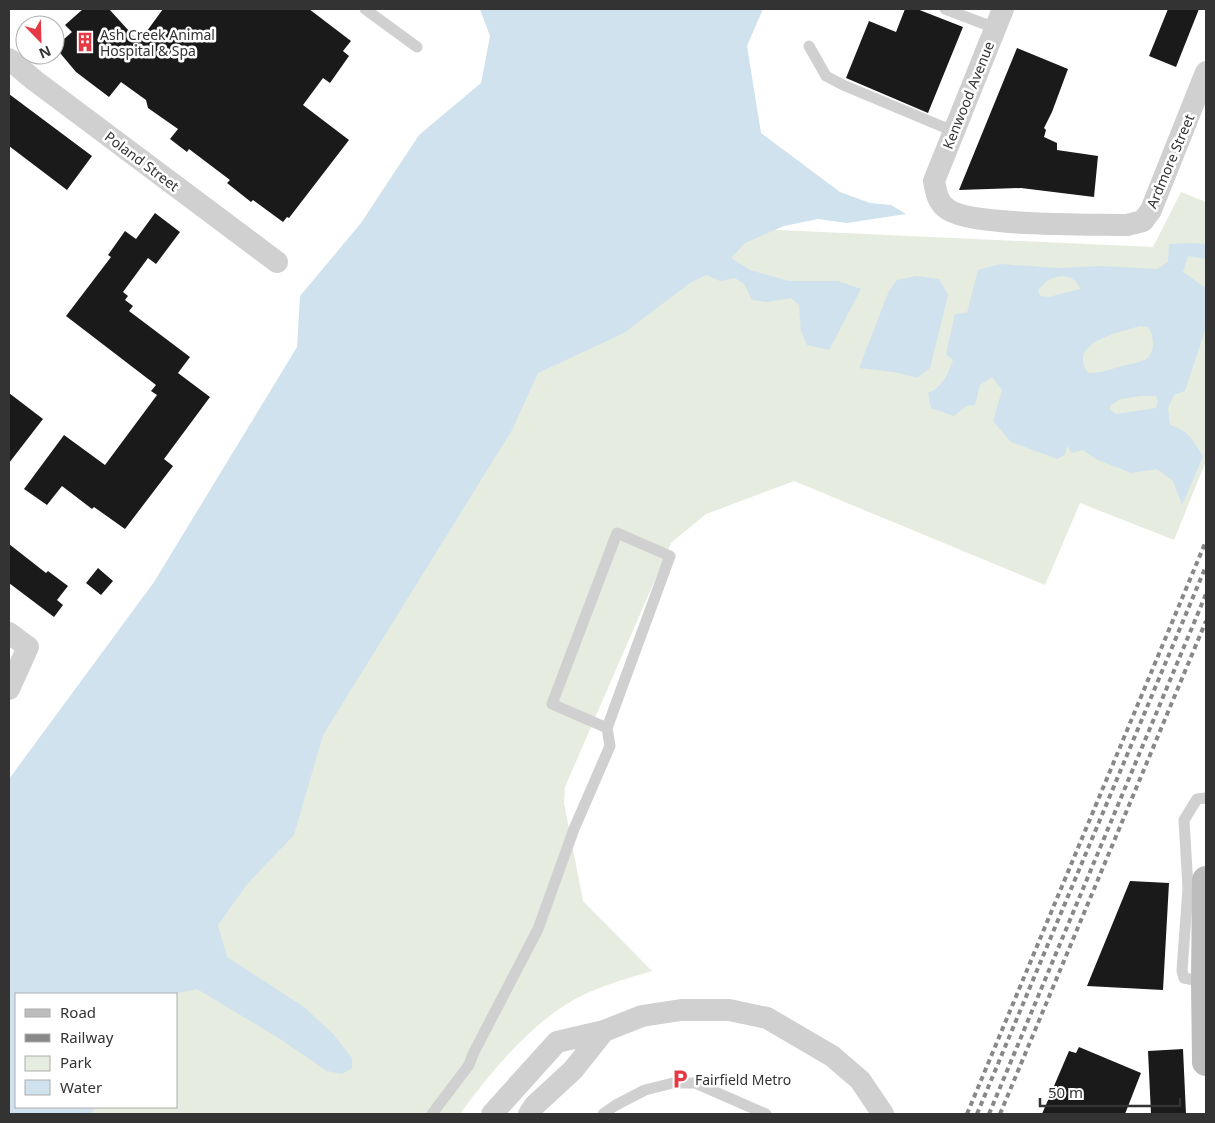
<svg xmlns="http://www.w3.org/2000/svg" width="1215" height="1123" font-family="'Noto Sans',sans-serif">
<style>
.green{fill:#e6ecdf}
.water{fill:#cfe2ee;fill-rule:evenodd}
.building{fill:#1a1a1a}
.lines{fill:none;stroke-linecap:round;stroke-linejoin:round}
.service{stroke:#d0d0d0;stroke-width:11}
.minor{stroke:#d0d0d0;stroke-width:22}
.secondary{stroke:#bdbdbd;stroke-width:28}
.rail{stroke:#888;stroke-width:4;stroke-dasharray:5 4;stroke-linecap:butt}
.labels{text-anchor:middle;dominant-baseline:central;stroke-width:5;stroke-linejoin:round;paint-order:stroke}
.poi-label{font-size:14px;fill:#333;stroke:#fff;text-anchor:start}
.street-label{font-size:14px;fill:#333;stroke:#fff}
</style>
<rect width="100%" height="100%" fill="#fff"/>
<path class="green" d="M 1181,192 L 1206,202 L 1206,461 L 1174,540 L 1080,503 L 1045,585 L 794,481 L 706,514 L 671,543 L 565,787 L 564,803 L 583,901 L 652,971 C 630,977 608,984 587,993 C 535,1017 493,1069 460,1114 L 9,1114 L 16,1107 L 176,1107 L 176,994 L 46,994 L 490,360 L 690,226 L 1153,247 Z"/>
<path class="water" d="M 480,9 L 763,9 L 747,46 L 761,133 L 840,192 L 870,203 L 891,205 L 906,214 L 847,223 L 818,219 L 784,226 L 745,243 L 731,258 L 750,270 L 789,281 L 838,281 L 861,289 L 829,350 L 807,345 L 801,331 L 799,305 L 791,298 L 767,302 L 752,300 L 744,284 L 735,278 L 720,281 L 706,275 L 690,283 L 624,333 L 538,373 L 512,430 L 323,735 L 294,835 L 248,883 L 218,925 L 227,957 L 304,1007 L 333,1034 L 352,1058 L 352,1068 L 342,1074 L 327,1071 L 277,1037 L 197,989 L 173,994 L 16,994 L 16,1107 L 95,1107 L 91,1114 L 9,1114 L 9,779 L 154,582 L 297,347 L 300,296 L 361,223 L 419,135 L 481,83 L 490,36 Z
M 1189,243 L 1206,244 L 1206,259 L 1188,256 L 1183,272 L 1206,288 L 1206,327 L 1185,391 L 1174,395 L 1168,408 L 1170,425 C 1188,430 1194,441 1203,457 L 1182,505 L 1173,481 L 1157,469 L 1131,473 L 1098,460 L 1082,450 L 1072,453 L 1067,446 L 1065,455 L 1057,459 L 1011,442 L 993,421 L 1002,390 L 992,377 L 980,385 L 975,405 L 966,406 L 954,416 L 931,408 L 928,393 C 943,387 948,374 953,360 L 946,354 L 955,314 L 967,313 L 978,270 L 1001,264 L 1057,268 L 1101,266 L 1157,269 L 1168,262 L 1169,244 ZM 1062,276 C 1072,277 1077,280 1080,289 L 1049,297 L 1040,296 L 1038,290 C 1047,280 1049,278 1062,276 ZM 1140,326 L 1148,327 C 1155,337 1156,356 1142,361 C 1135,364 1127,364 1119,367 C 1108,370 1100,373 1088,373 C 1066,342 1121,332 1140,326 ZM 1141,396 L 1156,396 L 1158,402 L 1156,408 L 1116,414 L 1110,409 L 1111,405 L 1121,399 Z
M 916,276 L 939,279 L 948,295 L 930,368 L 917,378 L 894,372 L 859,368 L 889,291 L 897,280 Z"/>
<path class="building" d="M 83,9 L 109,9 L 139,42 L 163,9 L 309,9 L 351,41 L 343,51 L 349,56 L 330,83 L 323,78 L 303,105 L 349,140 L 289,218 L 287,217 L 283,222 L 253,200 L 251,202 L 227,183 L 230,180 L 189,149 L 187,152 L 170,139 L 178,129 L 148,108 L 146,100 L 121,82 L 109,97 L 76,72 L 55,47 L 72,32 L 65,25 Z
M 905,9 L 917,9 L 963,27 L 928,113 L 846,78 L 869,21 L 896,32 Z
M 1168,9 L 1199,9 L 1176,67 L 1149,56 Z
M 1017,48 L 1068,69 L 1052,112 L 1044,128 L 1046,130 L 1044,137 L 1057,143 L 1057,150 L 1098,156 L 1094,197 L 1021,188 L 959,190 Z
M 9,94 L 92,156 L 67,190 L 9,146 Z
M 155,213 L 180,232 L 156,264 L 148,258 L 123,292 L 128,296 L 125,300 L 133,306 L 129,311 L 190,357 L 178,373 L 210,397 L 164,459 L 173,466 L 125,529 L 94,507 L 92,509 L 62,486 L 47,505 L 24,489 L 64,435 L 105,465 L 157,395 L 151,391 L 156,385 L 66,316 L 111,257 L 108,255 L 125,231 L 136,239 Z
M 9,393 L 43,419 L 9,463 Z
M 9,544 L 46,573 L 48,571 L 68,586 L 57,600 L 63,605 L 54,617 L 9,583 Z
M 98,568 L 113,581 L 101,595 L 86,583 Z
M 1130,881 L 1169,883 L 1163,990 L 1087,986 Z
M 1079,1047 L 1141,1073 L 1125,1114 L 1042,1114 L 1069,1051 L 1076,1053 Z
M 1183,1049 L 1186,1114 L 1151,1114 L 1148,1051 Z"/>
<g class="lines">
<path class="service" d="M 365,9 L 417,47
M 945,9 L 995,28
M 809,46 L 826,76 L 843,85 L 953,131
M 1204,982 L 1184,978 L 1182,971 L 1188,888 L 1184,820 L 1197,799 L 1206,798
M 432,1114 L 469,1065 L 473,1054 L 538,929 L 574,829 L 610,746 L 607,728 L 670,556 L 617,533 L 552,704 L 607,728
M 603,1114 L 616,1105 L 645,1090 L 673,1083 L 695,1083 L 766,1114"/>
<path class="minor" d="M 1003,9 L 934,181 C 936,191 937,201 946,208 C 967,227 1094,224 1127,225 L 1143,221 L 1151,210 L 1206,72
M 9,59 L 34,80 L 277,262
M 9,633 L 28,647 L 9,689
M 492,1114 L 557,1042 L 604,1031 L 642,1016 L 681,1010 L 729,1010 L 767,1018 L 832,1056 L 860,1080 L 883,1114
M 529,1114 L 535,1105 L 573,1070 L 604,1031"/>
<path class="secondary" d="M 1206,880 L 1205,983 L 1206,1062"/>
<path class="rail" d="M 967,1114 L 1206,541
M 977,1114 L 1206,566
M 989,1114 L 1206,594
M 1000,1114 L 1206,621"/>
</g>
<defs>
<symbol id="building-bare" viewBox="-9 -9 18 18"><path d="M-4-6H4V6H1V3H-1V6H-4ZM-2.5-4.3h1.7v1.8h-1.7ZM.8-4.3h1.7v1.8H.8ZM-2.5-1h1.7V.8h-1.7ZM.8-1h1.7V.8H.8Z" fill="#e63946" stroke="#fff" stroke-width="2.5" paint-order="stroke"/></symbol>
<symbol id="parking-bare" viewBox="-9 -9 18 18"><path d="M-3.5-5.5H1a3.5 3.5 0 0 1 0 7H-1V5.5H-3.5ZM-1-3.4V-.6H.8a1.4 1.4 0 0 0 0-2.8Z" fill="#e63946" stroke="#fff" stroke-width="2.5" paint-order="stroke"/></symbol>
</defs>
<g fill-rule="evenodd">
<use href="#building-bare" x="71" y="28" width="28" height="28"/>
<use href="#parking-bare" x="666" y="1065" width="28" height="28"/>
</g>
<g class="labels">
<g class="poi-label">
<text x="100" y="34">Ash Creek Animal<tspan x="100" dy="16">Hospital &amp; Spa</tspan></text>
<text x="695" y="1079">Fairfield Metro</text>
</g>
<g class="street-label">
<text transform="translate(968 95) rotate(-68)">Kenwood Avenue</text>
<text transform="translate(142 161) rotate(37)">Poland Street</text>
<text transform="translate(1170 161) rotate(-67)">Ardmore Street</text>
</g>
</g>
<rect width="1215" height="1123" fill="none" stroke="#333333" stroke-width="20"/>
<rect x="15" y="993" width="162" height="115" fill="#ffffff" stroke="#adadad"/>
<rect x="25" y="1009" width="25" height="8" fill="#bdbdbd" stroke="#adadad"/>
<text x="60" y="1018" font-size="15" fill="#333333">Road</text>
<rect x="25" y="1034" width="25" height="8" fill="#888888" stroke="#adadad"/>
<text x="60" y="1043" font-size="15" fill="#333333">Railway</text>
<rect x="25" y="1056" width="25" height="15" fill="#e6ecdf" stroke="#adadad"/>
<text x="60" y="1068" font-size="15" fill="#333333">Park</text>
<rect x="25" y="1080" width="25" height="15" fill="#cfe2ee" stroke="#adadad"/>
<text x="60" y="1093" font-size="15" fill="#333333">Water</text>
<g transform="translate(40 40) rotate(157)"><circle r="24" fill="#ffffff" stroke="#adadad"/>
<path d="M0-4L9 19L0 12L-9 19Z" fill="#e63946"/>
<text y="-8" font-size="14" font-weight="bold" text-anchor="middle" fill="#333333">N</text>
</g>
<path d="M1040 1098v8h140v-8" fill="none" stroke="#333333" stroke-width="2.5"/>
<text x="1048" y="1098" font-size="15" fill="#333333" stroke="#ffffff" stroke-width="4" paint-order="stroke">50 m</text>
</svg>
